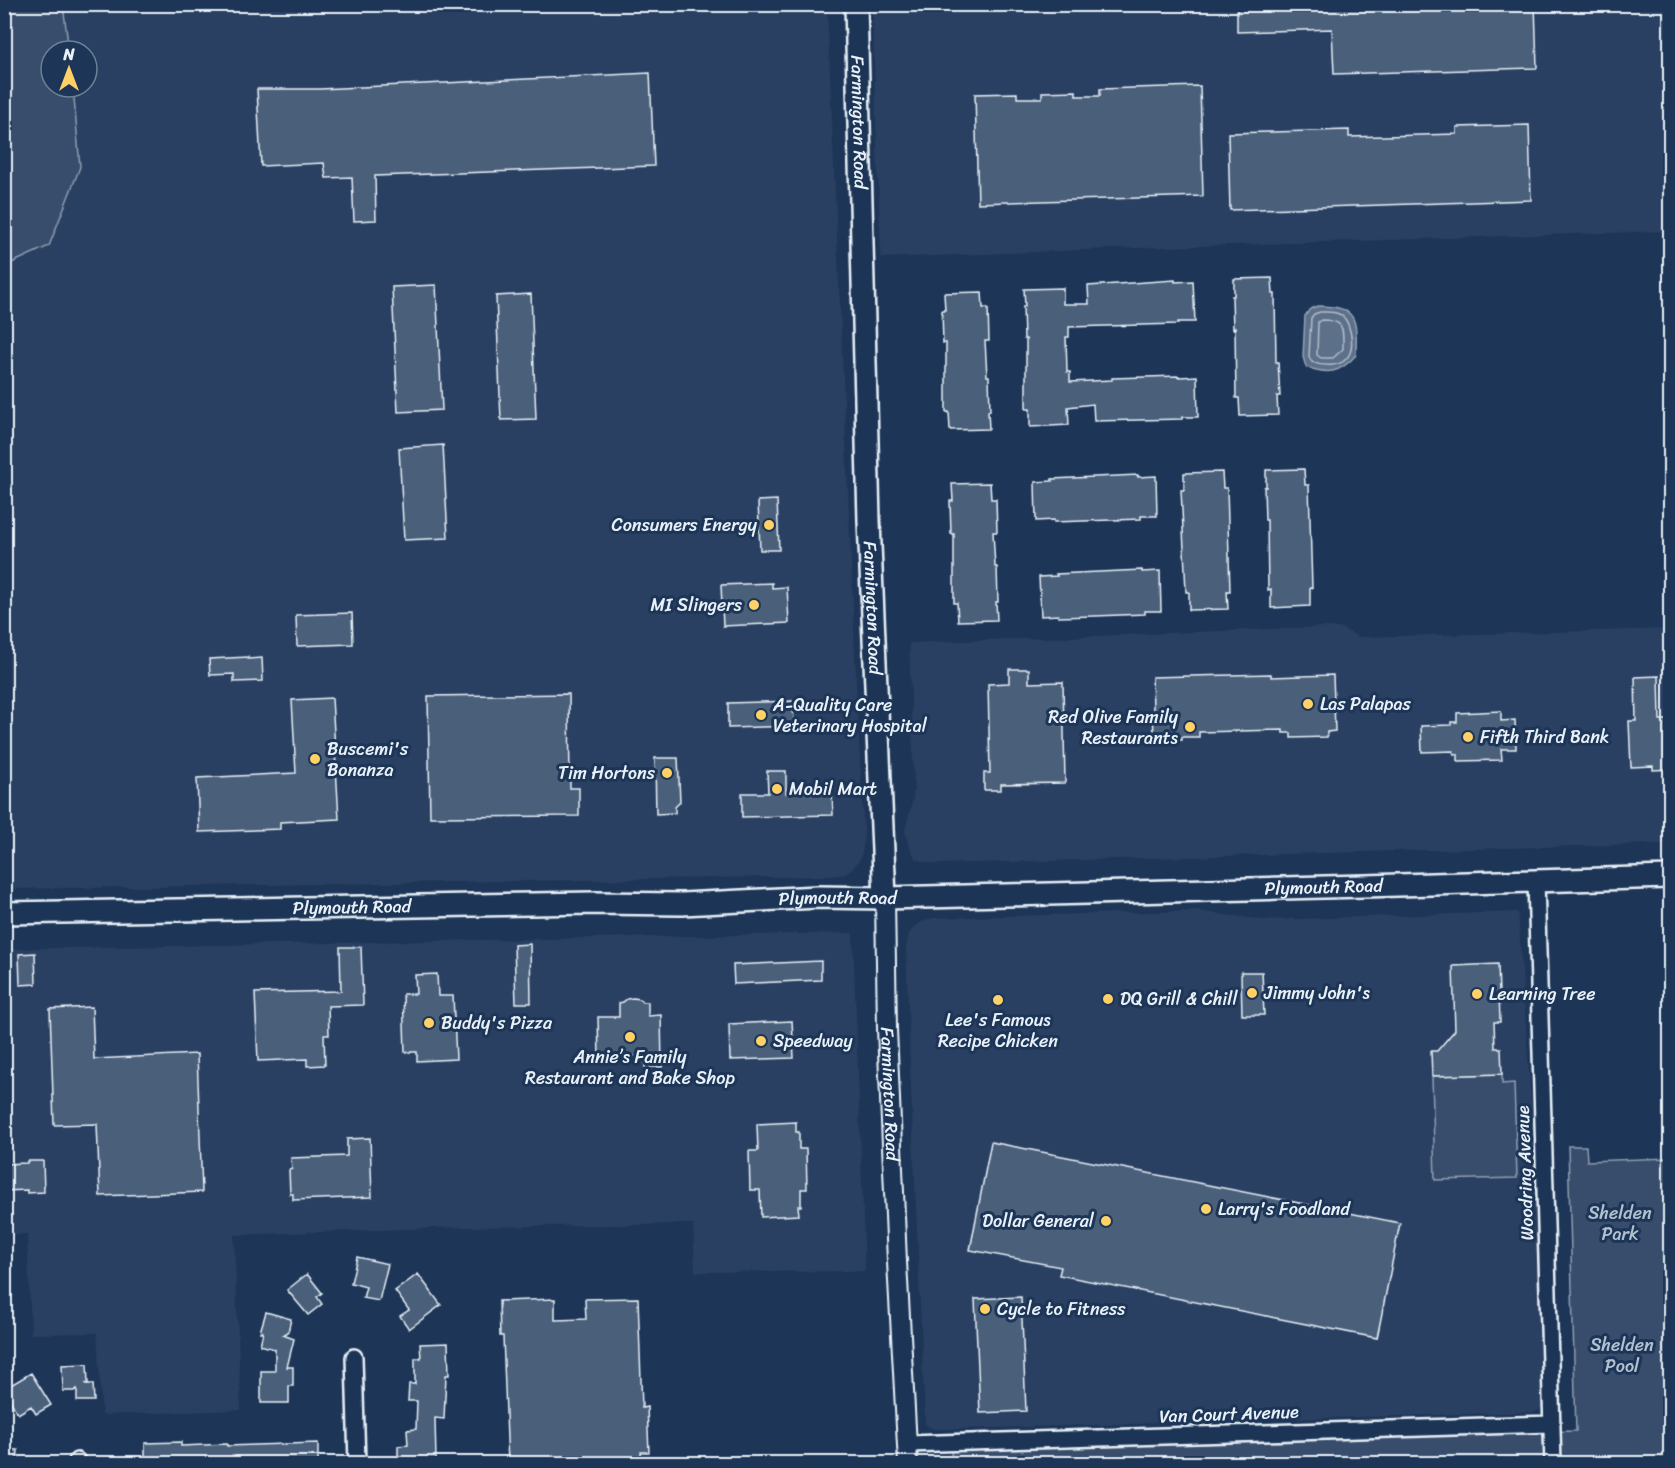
<svg xmlns="http://www.w3.org/2000/svg" width="1675" height="1468" font-family="Sriracha,sans-serif">
<style>
.built{fill:#2a4162;fill-rule:evenodd}
.green{fill:#374d6c;stroke:#909fb2;stroke-width:1.5}
.water{fill:#5d7089;stroke:#95a4b5;stroke-width:1.5}
.lines{fill:none;stroke-linecap:round;stroke-linejoin:round}
.shore{stroke:#b0bdcc;stroke-width:1.5}
.building{fill:#495e7a;stroke:#e8f1f8;stroke-width:1.5}
.minor-casing{stroke:#e8f1f8;stroke-width:20}
.tertiary-casing{stroke:#e8f1f8;stroke-width:22}
.secondary-casing{stroke:#e8f1f8;stroke-width:26}
.minor{stroke:#1d3557;stroke-width:15}
.tertiary{stroke:#1d3557;stroke-width:18}
.secondary{stroke:#1d3557;stroke-width:21}
.poi-dot{fill:#ffd166;stroke:#1d3557;stroke-width:2}
.labels{text-anchor:middle;dominant-baseline:central;stroke-width:6;stroke-linejoin:round;paint-order:stroke}
.street-label{font-size:18px;fill:#e8f1f8;stroke:#1d3557}
.poi-label{font-size:18px;fill:#e8f1f8;stroke:#1d3557;text-anchor:start}
.park-label{font-size:18px;fill:#b3c0ce;stroke:#1d3557}
</style>
<rect width="100%" height="100%" fill="#1d3557"/>
<filter id="ink" filterUnits="userSpaceOnUse"><feTurbulence type="fractalNoise" baseFrequency=".0167" numOctaves="2"/><feDisplacementMap in="SourceGraphic" scale="12" xChannelSelector="R" yChannelSelector="G"/><feConvolveMatrix kernelMatrix="1 2 1 2 8 2 1 2 1" color-interpolation-filters="sRGB"/></filter>
<g filter="url(#ink)">
<path class="built" d="M 4,5 L 827,5 L 858,724 L 864,830 L 863,849 L 860,859 L 854,867 L 845,874 L 831,876 L 5,889 ZM 51,51 L 87,51 L 87,87 L 51,87 Z
M 872,5 L 1670,5 L 1670,231 L 1133,248 L 881,258 Z
M 1328,627 L 1341,628 L 1358,637 L 1670,629 L 1670,845 L 1652,844 L 935,864 L 924,862 L 915,858 L 909,846 L 905,831 L 913,798 L 914,787 L 909,643 Z
M 1197,911 L 1264,920 L 1518,912 L 1537,1189 L 1545,1391 L 1545,1400 L 1542,1407 L 1538,1411 L 1533,1412 L 956,1429 L 934,1429 L 929,1427 L 925,1423 L 910,1063 L 906,947 L 909,934 L 914,927 L 922,922 L 933,918 Z
M 853,933 L 865,1271 L 695,1272 L 693,1224 L 463,1227 L 234,1235 L 241,1410 L 102,1415 L 97,1333 L 31,1334 L 27,1234 L 5,1235 L 5,949 Z"/>
<path class="green" d="M 4,5 L 63,5 L 69,51 L 51,51 L 51,87 L 73,87 L 80,167 L 49,246 L 5,266 Z
M 1502,1074 L 1502,1084 L 1514,1083 L 1517,1178 L 1435,1180 L 1432,1076 Z
M 1568,1146 L 1586,1146 L 1587,1161 L 1670,1158 L 1670,1463 L 952,1464 L 951,1450 L 1576,1431 Z"/>
<path class="water" d="M 1318,306 C 1358,306 1357,320 1356,355 C 1340,373 1329,375 1306,367 L 1303,357 L 1305,316 L 1310,309 Z"/>
<g class="lines">
<path class="shore" d="M 1320,312 C 1326,312 1333,311 1339,314 C 1350,318 1354,343 1350,353 C 1344,368 1324,367 1312,362 L 1309,357 L 1311,318 L 1314,314 Z
M 1321,320 C 1345,320 1343,328 1343,349 L 1333,358 L 1321,358 L 1317,355 L 1318,322 Z"/>
</g>
<path class="building" d="M 1403,4 L 1535,4 L 1537,68 L 1334,74 L 1332,29 L 1237,32 L 1237,9 Z
M 650,73 L 654,166 L 375,176 L 376,220 L 354,221 L 352,177 L 326,178 L 324,163 L 261,166 L 257,89 L 320,89 Z
M 1200,86 L 1203,196 L 978,203 L 975,94 L 1017,93 L 1017,98 L 1042,98 L 1042,92 L 1076,91 L 1076,96 L 1100,96 L 1100,89 Z
M 1529,125 L 1531,200 L 1230,210 L 1228,133 L 1349,130 L 1349,137 L 1457,134 L 1457,127 Z
M 1272,278 L 1273,294 L 1275,294 L 1276,362 L 1278,362 L 1280,396 L 1277,396 L 1278,415 L 1240,416 L 1239,398 L 1236,398 L 1235,328 L 1233,329 L 1232,296 L 1234,296 L 1234,279 Z
M 1175,280 L 1175,282 L 1193,281 L 1195,322 L 1178,322 L 1178,324 L 1069,327 L 1069,337 L 1066,337 L 1067,372 L 1070,372 L 1070,382 L 1112,380 L 1112,378 L 1179,376 L 1179,377 L 1197,376 L 1198,417 L 1182,417 L 1182,419 L 1094,421 L 1093,404 L 1068,407 L 1069,425 L 1030,427 L 1030,409 L 1026,409 L 1026,339 L 1024,339 L 1023,306 L 1025,306 L 1024,289 L 1063,288 L 1063,304 L 1089,304 L 1088,286 Z
M 436,285 L 442,410 L 398,412 L 392,287 Z
M 982,292 L 983,308 L 988,308 L 989,341 L 985,341 L 987,376 L 989,376 L 990,411 L 988,411 L 989,429 L 950,430 L 949,412 L 946,412 L 946,343 L 943,343 L 942,310 L 945,310 L 944,293 Z
M 531,294 L 536,419 L 501,420 L 496,296 Z
M 443,445 L 448,538 L 404,540 L 399,448 Z
M 1304,469 L 1305,485 L 1309,485 L 1312,588 L 1310,588 L 1310,606 L 1271,608 L 1271,589 L 1268,590 L 1267,520 L 1265,520 L 1264,487 L 1266,487 L 1266,470 Z
M 1222,472 L 1223,488 L 1227,488 L 1230,591 L 1227,591 L 1228,609 L 1189,610 L 1189,592 L 1186,592 L 1183,529 L 1181,490 L 1184,490 L 1184,473 Z
M 1138,475 L 1138,477 L 1156,476 L 1157,516 L 1141,516 L 1141,519 L 1054,522 L 1054,520 L 1036,521 L 1035,482 L 1052,481 L 1052,479 Z
M 990,483 L 991,499 L 996,499 L 997,532 L 993,532 L 995,567 L 997,567 L 998,602 L 996,602 L 997,620 L 958,621 L 957,603 L 954,603 L 954,534 L 951,534 L 950,501 L 953,501 L 952,484 Z
M 777,500 L 779,550 L 760,550 L 758,501 Z
M 1142,570 L 1142,572 L 1160,571 L 1161,611 L 1145,611 L 1145,614 L 1095,616 L 1058,617 L 1058,615 L 1041,616 L 1039,577 L 1057,576 L 1056,574 Z
M 772,583 L 772,588 L 787,587 L 789,623 L 723,626 L 721,585 Z
M 352,613 L 353,644 L 297,646 L 296,615 Z
M 248,657 L 248,659 L 262,658 L 263,681 L 234,682 L 234,674 L 210,675 L 209,659 Z
M 1009,669 L 1029,669 L 1029,683 L 1063,682 L 1065,783 L 1001,784 L 1001,790 L 984,790 L 984,773 L 990,773 L 988,684 L 1009,683 Z
M 1271,674 L 1271,677 L 1333,675 L 1335,731 L 1327,732 L 1327,737 L 1291,738 L 1291,733 L 1283,733 L 1283,730 L 1199,732 L 1199,737 L 1182,737 L 1182,740 L 1161,741 L 1161,738 L 1154,738 L 1152,677 Z
M 1659,676 L 1660,720 L 1671,720 L 1671,769 L 1653,770 L 1653,766 L 1631,767 L 1629,721 L 1636,721 L 1635,677 Z
M 569,694 L 570,788 L 579,788 L 579,816 L 430,817 L 428,696 Z
M 332,698 L 339,819 L 280,822 L 280,829 L 199,832 L 197,778 L 296,773 L 292,700 Z
M 793,701 L 794,726 L 728,728 L 728,703 Z
M 1501,711 L 1501,721 L 1515,720 L 1516,749 L 1501,749 L 1502,760 L 1458,761 L 1458,754 L 1454,755 L 1453,751 L 1422,752 L 1421,726 L 1451,725 L 1451,722 L 1457,722 L 1457,713 Z
M 655,758 L 678,758 L 680,802 L 675,807 L 675,813 L 656,814 Z
M 767,771 L 786,771 L 786,793 L 832,792 L 833,815 L 742,817 L 742,793 L 768,793 Z
M 530,944 L 531,1003 L 516,1003 L 514,945 Z
M 340,947 L 361,947 L 363,1005 L 328,1006 L 329,1035 L 324,1035 L 325,1065 L 307,1066 L 307,1059 L 258,1061 L 255,993 L 341,991 Z
M 35,953 L 36,984 L 20,985 L 19,954 Z
M 821,961 L 821,980 L 734,984 L 733,965 Z
M 1498,964 L 1500,1022 L 1494,1022 L 1495,1048 L 1501,1048 L 1502,1074 L 1432,1076 L 1431,1051 L 1437,1051 L 1455,1030 L 1453,966 Z
M 1241,972 L 1262,972 L 1264,1015 L 1242,1015 Z
M 437,974 L 438,996 L 453,996 L 456,1059 L 417,1061 L 417,1052 L 405,1052 L 403,994 L 416,994 L 415,975 Z
M 633,998 L 640,999 L 642,1002 L 648,1002 L 648,1016 L 661,1015 L 662,1067 L 645,1067 L 645,1056 L 599,1057 L 598,1017 L 619,1017 L 619,1003 L 623,1002 L 627,999 Z
M 92,1007 L 94,1059 L 197,1054 L 202,1192 L 100,1196 L 97,1124 L 54,1125 L 50,1009 Z
M 792,1021 L 794,1058 L 730,1060 L 729,1024 Z
M 796,1122 L 796,1132 L 799,1132 L 799,1149 L 806,1149 L 807,1189 L 801,1189 L 801,1206 L 798,1206 L 799,1215 L 761,1217 L 760,1190 L 750,1190 L 749,1151 L 758,1151 L 757,1124 Z
M 370,1138 L 372,1197 L 293,1200 L 293,1194 L 290,1194 L 289,1170 L 292,1169 L 291,1158 L 347,1156 L 347,1139 Z
M 991,1142 L 1400,1223 L 1377,1338 L 1059,1275 L 1061,1267 L 970,1250 Z
M 27,1161 L 43,1161 L 44,1192 L 27,1193 L 27,1190 L 4,1191 L 4,1164 L 27,1163 Z
M 357,1257 L 388,1264 L 379,1301 L 363,1298 L 366,1287 L 351,1283 Z
M 307,1274 L 322,1293 L 317,1297 L 322,1304 L 308,1315 L 287,1290 Z
M 418,1274 L 441,1305 L 409,1329 L 400,1316 L 409,1310 L 395,1291 Z
M 1021,1297 L 1026,1411 L 980,1413 L 975,1299 Z
M 638,1298 L 642,1408 L 647,1407 L 649,1452 L 641,1452 L 642,1464 L 508,1464 L 503,1336 L 500,1336 L 499,1301 L 555,1299 L 555,1320 L 586,1319 L 585,1299 Z
M 266,1312 L 291,1319 L 288,1332 L 283,1335 L 294,1339 L 287,1367 L 293,1367 L 293,1386 L 289,1386 L 289,1403 L 261,1403 L 261,1371 L 275,1371 L 275,1349 L 260,1345 L 263,1332 L 260,1332 Z
M 448,1343 L 449,1375 L 446,1375 L 444,1419 L 435,1418 L 436,1461 L 398,1462 L 398,1446 L 408,1445 L 407,1430 L 416,1429 L 417,1401 L 408,1401 L 409,1384 L 415,1384 L 415,1358 L 421,1358 L 420,1344 Z
M 87,1364 L 88,1383 L 85,1384 L 93,1384 L 94,1401 L 77,1401 L 77,1389 L 74,1391 L 63,1391 L 62,1365 Z
M 31,1373 L 51,1405 L 36,1414 L 31,1406 L 18,1414 L 4,1389 Z
M 181,1442 L 181,1446 L 227,1444 L 227,1446 L 318,1443 L 318,1464 L 145,1464 L 145,1443 Z
M 4,1450 L 18,1450 L 17,1464 L 4,1464 Z"/>
<g class="lines">
<defs>
<path id="minor" d="M 1536,881 L 1553,1464
M 354,1357 L 357,1464
M 908,1444 L 1552,1424
M 77,1461 L 79,1464"/>
<g id="tertiary">
<path id="s1" d="M 885,898 L 887,1029 L 897,1262 L 908,1464"/>
</g>
<g id="secondary">
<path id="s2" d="M 856,4 L 869,521 L 885,898"/>
<path id="s3" d="M 4,913 L 594,903 L 682,904 L 818,897 L 885,898 L 1365,886 L 1670,877"/>
</g>
</defs>
<use href="#minor" class="minor-casing"/>
<use href="#tertiary" class="tertiary-casing"/>
<use href="#secondary" class="secondary-casing"/>
<use href="#minor" class="minor"/>
<use href="#tertiary" class="tertiary"/>
<use href="#secondary" class="secondary"/>
</g>
</g>
<g class="poi-dot">
<circle cx="769" cy="525" r="6"/>
<circle cx="754" cy="605" r="6"/>
<circle cx="1308" cy="704" r="6"/>
<circle cx="761" cy="715" r="6"/>
<circle cx="1190" cy="727" r="6"/>
<circle cx="1468" cy="737" r="6"/>
<circle cx="315" cy="759" r="6"/>
<circle cx="667" cy="773" r="6"/>
<circle cx="777" cy="789" r="6"/>
<circle cx="1252" cy="993" r="6"/>
<circle cx="1477" cy="994" r="6"/>
<circle cx="1108" cy="999" r="6"/>
<circle cx="998" cy="1000" r="6"/>
<circle cx="429" cy="1023" r="6"/>
<circle cx="630" cy="1037" r="6"/>
<circle cx="761" cy="1041" r="6"/>
<circle cx="1206" cy="1209" r="6"/>
<circle cx="1106" cy="1221" r="6"/>
<circle cx="985" cy="1309" r="6"/>
</g>
<g class="labels">
<g class="street-label">
<text stroke="none"><textPath href="#s2" startOffset="118">Farmington Road</textPath></text>
<text stroke="none"><textPath href="#s2" startOffset="604">Farmington Road</textPath></text>
<text stroke="none"><textPath href="#s3" startOffset="1320">Plymouth Road</textPath></text>
<text stroke="none"><textPath href="#s3" startOffset="834">Plymouth Road</textPath></text>
<text stroke="none"><textPath href="#s3" startOffset="348">Plymouth Road</textPath></text>
<text stroke="none"><textPath href="#s1" startOffset="196">Farmington Road</textPath></text>
<text transform="translate(1525 1173) rotate(-92)">Woodring Avenue</text>
<text transform="translate(1229 1414) rotate(-2)">Van Court Avenue</text>
</g>
<g class="poi-label">
<text x="757" y="525" text-anchor="end">Consumers Energy</text>
<text x="742" y="605" text-anchor="end">MI Slingers</text>
<text x="1320" y="704">Las Palapas</text>
<text x="773" y="705">A-Quality Care<tspan x="773" dy="21">Veterinary Hospital</tspan></text>
<text x="1178" y="717" text-anchor="end">Red Olive Family<tspan x="1178" dy="21">Restaurants</tspan></text>
<text x="1480" y="737">Fifth Third Bank</text>
<text x="327" y="749">Buscemi's<tspan x="327" dy="21">Bonanza</tspan></text>
<text x="655" y="773" text-anchor="end">Tim Hortons</text>
<text x="789" y="789">Mobil Mart</text>
<text x="1264" y="993">Jimmy John's</text>
<text x="1489" y="994">Learning Tree</text>
<text x="1120" y="999">DQ Grill &amp; Chill</text>
<text x="998" y="1020" text-anchor="middle">Lee's Famous<tspan x="998" dy="21">Recipe Chicken</tspan></text>
<text x="441" y="1023">Buddy's Pizza</text>
<text x="773" y="1041">Speedway</text>
<text x="630" y="1057" text-anchor="middle">Annie’s Family<tspan x="630" dy="21">Restaurant and Bake Shop</tspan></text>
<text x="1218" y="1209">Larry's Foodland</text>
<text x="1094" y="1221" text-anchor="end">Dollar General</text>
<text x="997" y="1309">Cycle to Fitness</text>
</g>
<g class="park-label">
<text x="1620" y="1213">Shelden<tspan x="1620" dy="21">Park</tspan></text>
<text x="1622" y="1345">Shelden<tspan x="1622" dy="21">Pool</tspan></text>
</g>
</g>
<rect width="1675" height="1468" fill="none" stroke="#1d3557" stroke-width="24"/>
<rect x="12" y="12" width="1651" height="1444" fill="none" stroke="#e8f1f8" stroke-width="2" filter="url(#ink)"/>
<g transform="translate(69 69)"><circle r="28" fill="#1d3557" stroke="#6e8097" stroke-width="1.5"/>
<path d="M0-4.5L10 22L0 15L-10 22Z" fill="#ffd166"/>
<text y="-9" font-size="16" font-weight="bold" text-anchor="middle" fill="#e8f1f8">N</text>
</g>
</svg>
